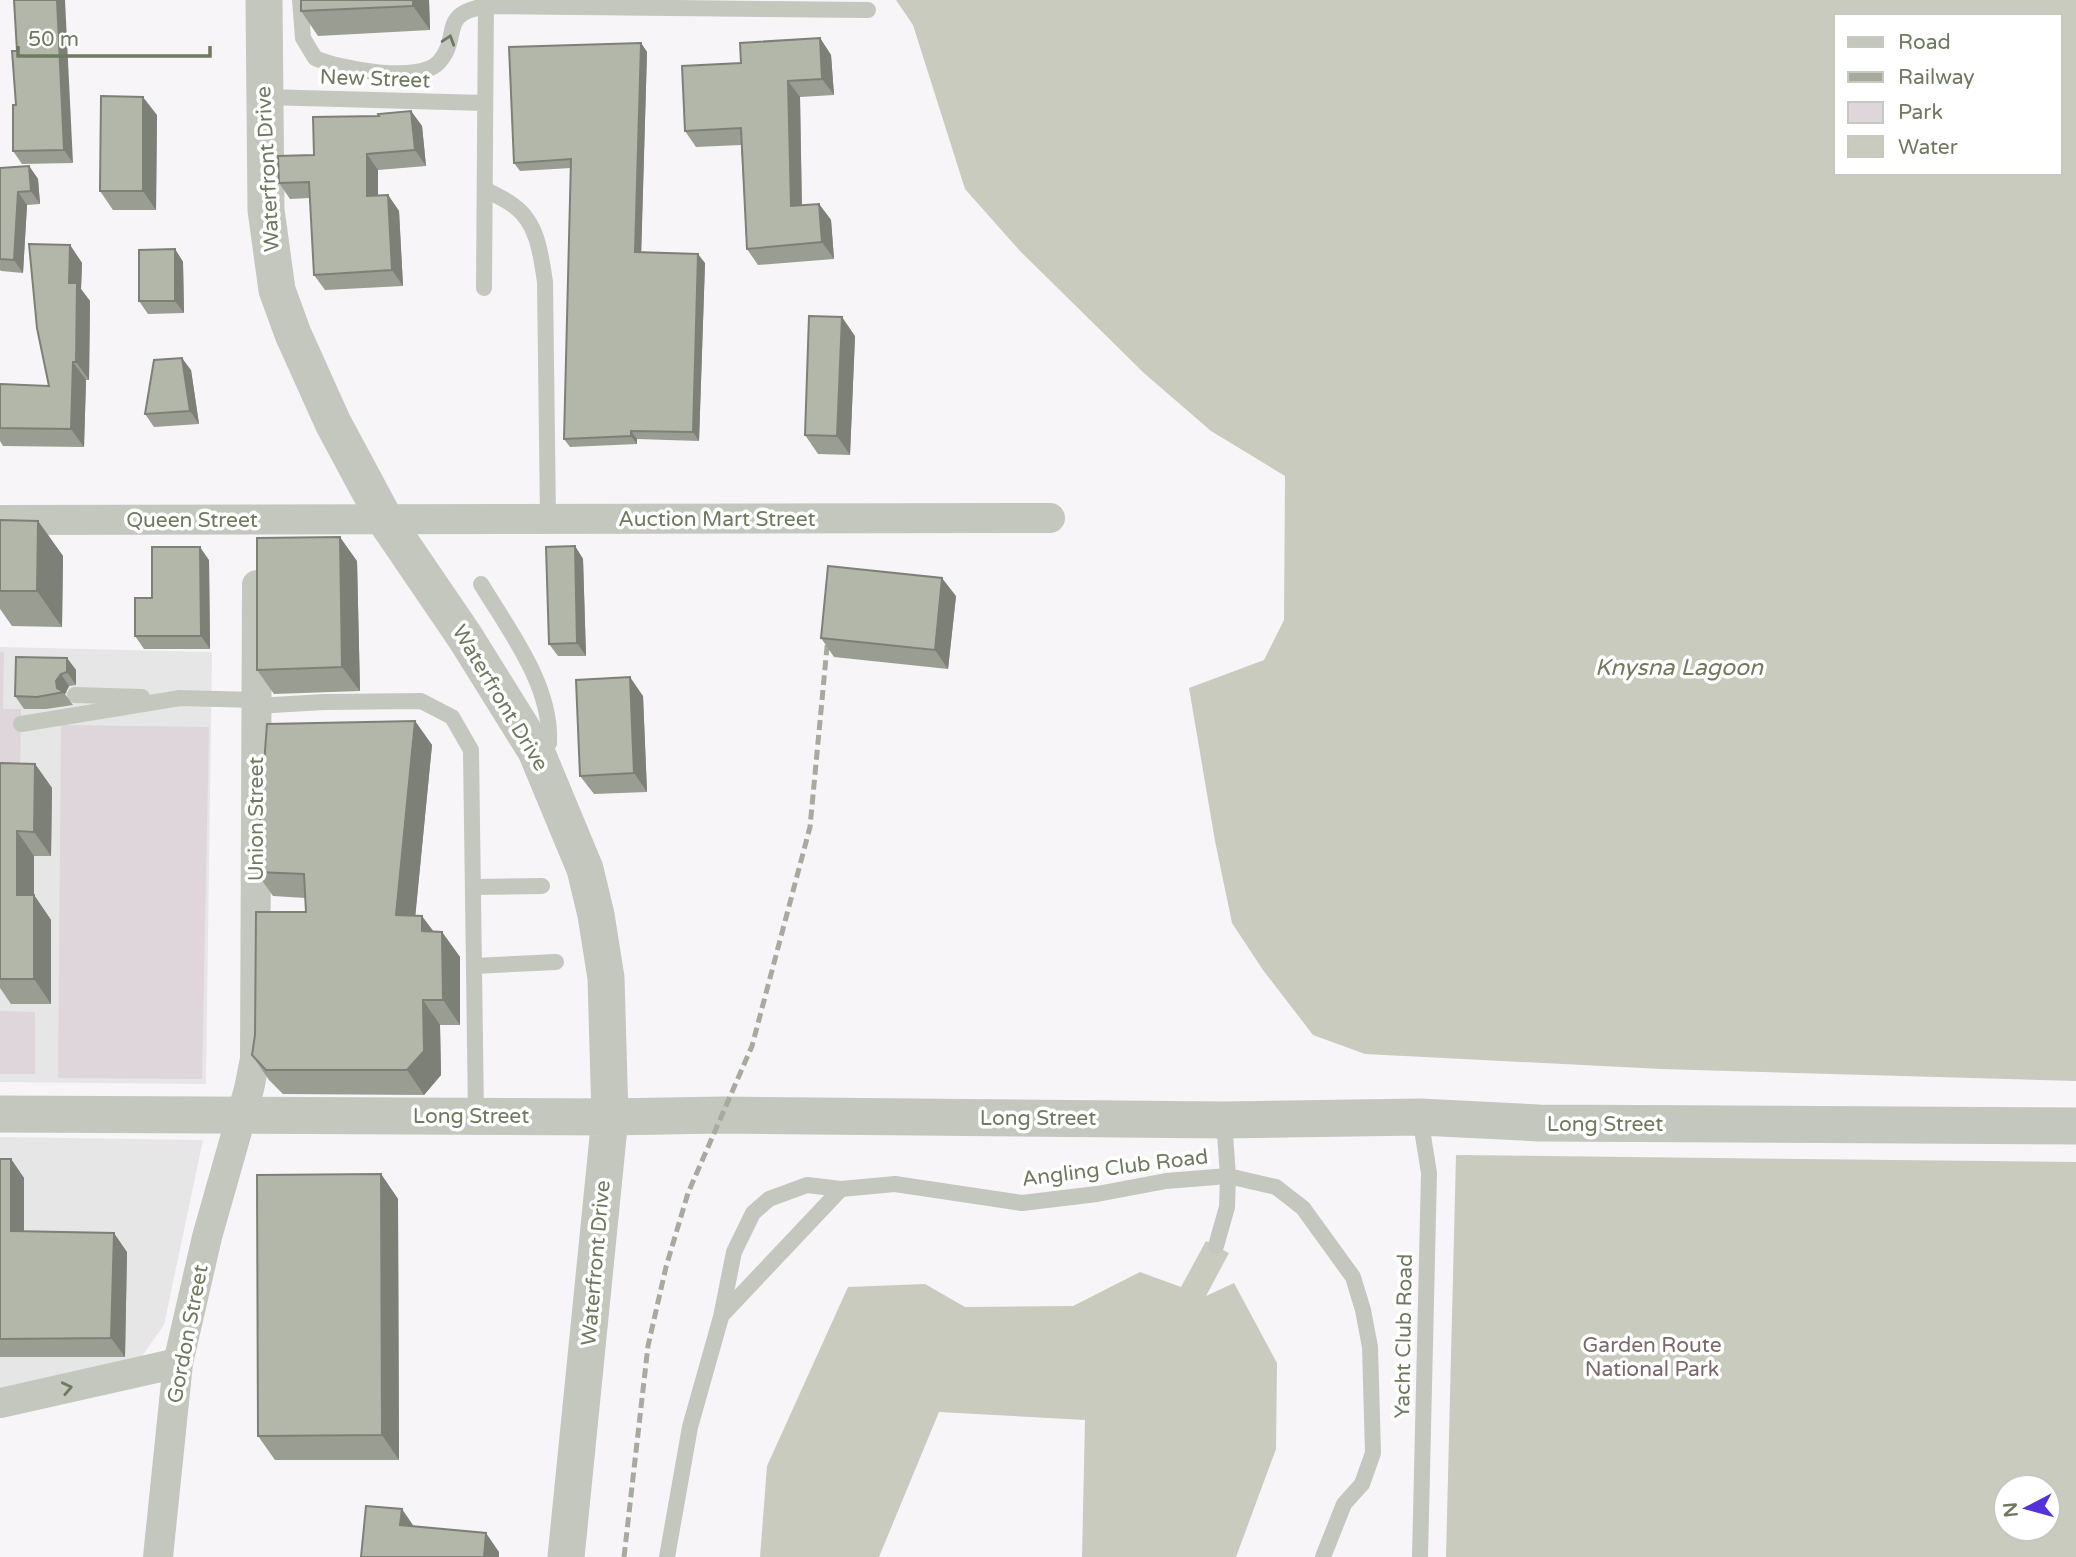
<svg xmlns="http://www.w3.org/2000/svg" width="2076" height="1557" font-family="'Varela Round',sans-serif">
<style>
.built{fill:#e7e6e6}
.green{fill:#ded6da}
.water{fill:#c8cbbe;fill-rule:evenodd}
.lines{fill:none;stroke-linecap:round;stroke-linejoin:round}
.service{stroke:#c3c7be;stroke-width:16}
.minor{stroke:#c3c7be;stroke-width:30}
.tertiary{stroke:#c3c7be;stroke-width:37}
.rail{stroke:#a6ab9e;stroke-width:5;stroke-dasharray:10 5;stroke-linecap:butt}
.wall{fill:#999d92}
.shaded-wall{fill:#7d8077}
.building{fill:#b2b7aa;stroke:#7d8077;stroke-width:2}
.oneway{stroke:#6f795f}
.labels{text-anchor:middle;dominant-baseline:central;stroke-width:7;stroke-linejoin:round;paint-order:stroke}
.street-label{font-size:21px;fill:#6f795f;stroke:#fff}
.park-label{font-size:21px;fill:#7c676b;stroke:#fff}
.water-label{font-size:23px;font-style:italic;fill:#72795f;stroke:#fff}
</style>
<rect width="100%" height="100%" fill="#f8f5f8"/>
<path class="built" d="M 0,647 L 212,652 L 206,1084 L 0,1082 Z
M 0,1137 L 203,1140 L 164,1325 L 142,1356 L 0,1388 Z"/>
<path class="green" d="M 0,652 L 4,652 L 3,709 L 21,709 L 20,781 L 0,781 Z
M 61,725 L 209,727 L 202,1079 L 58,1078 Z
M 0,1011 L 35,1012 L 35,1074 L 0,1074 Z"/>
<path class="water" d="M 896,0 L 2076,0 L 2076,1081 L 1661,1069 L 1365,1054 L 1313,1035 L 1263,970 L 1232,923 L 1215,841 L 1189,688 L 1264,660 L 1284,620 L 1285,476 L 1211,431 L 1145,374 L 1021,252 L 965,189 L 913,25 ZM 1836,16 L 2060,16 L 2060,173 L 1836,173 Z
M 1456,1155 L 2076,1162 L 2076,1557 L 1446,1557 ZM 2048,1487 L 2048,1529 L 2006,1529 L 2006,1487 Z
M 1206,1241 L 1229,1253 L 1206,1296 L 1234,1283 L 1277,1363 L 1276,1449 L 1236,1557 L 1082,1557 L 1085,1420 L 939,1412 L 879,1557 L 760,1557 L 767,1466 L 848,1287 L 925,1284 L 965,1307 L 1073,1306 L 1140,1272 L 1181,1287 Z"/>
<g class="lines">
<path class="service" d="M 300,0 L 303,38 L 315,58 C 339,69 420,84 439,62 C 462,36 437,14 486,6 L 868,10
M 264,97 L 485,103
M 485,189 C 494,195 506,199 514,206 C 538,223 541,256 545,282 L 548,519
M 484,288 L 486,0
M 481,584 C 510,632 552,686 549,743 L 536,751
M 75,695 L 142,697
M 256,706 L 324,702 L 421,701 L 452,717 L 471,750 L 476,1116
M 21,724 L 180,698 L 256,700
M 473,887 L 542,886
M 474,966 L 556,962
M 1420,1117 L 1429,1173 L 1420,1557
M 1216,1246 L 1227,1207 L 1228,1176 L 1224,1120
M 722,1315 L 841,1189
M 667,1557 L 690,1427 L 721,1317 L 734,1252 L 753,1213 L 769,1199 L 807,1185 L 841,1189 L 895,1184 L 1022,1203 L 1097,1194 L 1166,1181 L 1228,1176 L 1276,1187 L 1303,1208 L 1353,1277 L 1363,1310 L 1370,1347 L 1373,1453 L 1362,1484 L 1344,1504 L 1323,1557"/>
<path class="minor" d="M 0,520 L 1050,518
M 0,1403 L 178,1363
M 158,1557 L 178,1363 L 207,1237 L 249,1089 L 255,1059 L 257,585"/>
<path class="tertiary" d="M 264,0 L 266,210 L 277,290 L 293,334 L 333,423 L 384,518 L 465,637 L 536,751 L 585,869 L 596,915 L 606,978 L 610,1117 L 566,1557
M 0,1114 L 610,1117 L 722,1115 L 1224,1120 L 1420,1117 L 1539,1123 L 2076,1126"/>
<path class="rail" d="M 624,1557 L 648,1346 L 666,1267 L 688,1193 L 752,1046 L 810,827 L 829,626"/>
</g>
<path class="wall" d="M 429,0 L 430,30 L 318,36 L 301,11 Z
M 820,38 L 831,55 L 834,95 L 800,97 L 802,205 L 819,204 L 831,220 L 834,259 L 758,265 L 747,249 L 741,145 L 696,147 L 685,131 L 741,63 Z
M 641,43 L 647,52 L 641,252 L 705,263 L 699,441 L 637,439 L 637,444 L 570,447 L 564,439 L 571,168 L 520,171 L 514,163 Z
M 17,51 L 73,163 L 22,164 L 13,151 L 16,105 Z
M 411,111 L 422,126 L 426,166 L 378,170 L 378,195 L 388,195 L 399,211 L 403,286 L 325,290 L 314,275 L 310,198 L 290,199 L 279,183 L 314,155 Z
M 157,115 L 156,210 L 113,210 L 100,191 Z
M 29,166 L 38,179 L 40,204 L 27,205 L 23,273 L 1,271 L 0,270 L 0,168 Z
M 70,245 L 82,263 L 81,289 L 90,301 L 89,380 L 86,380 L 84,447 L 3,446 L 0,441 L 0,384 L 49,386 Z
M 175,249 L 183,262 L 184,313 L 148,314 L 139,301 Z
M 855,336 L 850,455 L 818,454 L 805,435 Z
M 191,370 L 199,424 L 154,427 L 145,414 Z
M 0,520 L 38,521 L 63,556 L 62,627 L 12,626 L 0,609 Z
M 575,546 L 583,559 L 586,656 L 558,656 L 549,644 Z
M 209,560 L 210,649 L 144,649 L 135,636 L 152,598 Z
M 357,561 L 360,691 L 274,694 L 257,670 Z
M 956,596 L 948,669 L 834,657 L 821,638 Z
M 67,658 L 76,670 L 76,685 L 69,686 L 65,694 L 73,705 L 46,709 L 24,709 L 15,696 Z
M 643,696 L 647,792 L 594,794 L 580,776 Z
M 415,721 L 432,745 L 415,916 L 434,932 L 442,932 L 460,957 L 460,1025 L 440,1025 L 441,1075 L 424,1095 L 283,1094 L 269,1080 L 252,1055 L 255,1035 L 306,912 L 305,898 L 273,896 L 256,872 Z
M 0,763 L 35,764 L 52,788 L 51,856 L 34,856 L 34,895 L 51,920 L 51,1004 L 11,1004 L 0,988 Z
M 0,1159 L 11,1159 L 24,1178 L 24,1231 L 127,1252 L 125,1357 L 0,1357 Z
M 381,1174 L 398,1199 L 399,1460 L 275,1460 L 258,1436 Z"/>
<path class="shaded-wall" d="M 57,0 L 65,0 L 73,163 L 64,150 Z
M 413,0 L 429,0 L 430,30 L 413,6 Z
M 820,38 L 831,55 L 834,95 L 822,79 Z
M 641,43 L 647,52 L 641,261 L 635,252 Z
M 788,81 L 800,97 L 802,223 L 791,206 Z
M 143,97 L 157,115 L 156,210 L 143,191 Z
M 411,111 L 422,126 L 426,166 L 415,150 Z
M 367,154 L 378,170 L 378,212 L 367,196 Z
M 29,166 L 38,179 L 40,204 L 31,191 Z
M 18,192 L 27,205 L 23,273 L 14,260 Z
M 388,195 L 399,211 L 403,286 L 392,270 Z
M 819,204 L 831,220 L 834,259 L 822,242 Z
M 70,245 L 82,263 L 81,289 L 90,301 L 89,380 L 76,362 L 69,283 Z
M 175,249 L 183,262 L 184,313 L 175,301 Z
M 698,254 L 705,263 L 699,441 L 693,432 Z
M 842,317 L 855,336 L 850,455 L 837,436 Z
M 182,358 L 191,370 L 199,424 L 190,411 Z
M 73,362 L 86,380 L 84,447 L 71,429 Z
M 631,431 L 637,439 L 637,444 L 631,436 Z
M 38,521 L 63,556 L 62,627 L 37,591 Z
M 340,537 L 357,561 L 360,691 L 342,667 Z
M 575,546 L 583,559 L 586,656 L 577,643 Z
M 200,547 L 209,560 L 210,649 L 201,636 Z
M 942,578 L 956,596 L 948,669 L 935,650 Z
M 67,658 L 76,670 L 76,685 L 67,672 Z
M 61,674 L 69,686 L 65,694 L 57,688 L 56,681 Z
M 630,677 L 643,696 L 647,792 L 634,773 Z
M 415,721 L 432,745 L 413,940 L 396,915 Z
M 35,764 L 52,788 L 51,856 L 34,832 Z
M 17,831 L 34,856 L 34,895 L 51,920 L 51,1004 L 34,979 L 17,895 Z
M 422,916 L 440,940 L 422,931 Z
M 442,932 L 460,957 L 460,1025 L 443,1000 Z
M 423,1000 L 440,1025 L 441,1075 L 424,1095 L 407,1070 Z
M 11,1159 L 24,1178 L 24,1249 L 11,1231 Z
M 381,1174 L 398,1199 L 399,1460 L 382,1435 Z
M 114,1233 L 127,1252 L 125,1357 L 111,1338 Z
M 402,1509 L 415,1528 L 400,1525 Z
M 486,1533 L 499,1552 L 499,1557 L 484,1557 Z"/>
<path class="building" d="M 14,0 L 57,0 L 64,150 L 13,151 L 13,105 L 16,105 L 12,51 L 17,51 Z
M 301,0 L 413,0 L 413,6 L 301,11 Z
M 820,38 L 822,79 L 788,81 L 791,206 L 819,204 L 822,242 L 747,249 L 741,128 L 685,131 L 682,66 L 741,63 L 740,43 Z
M 641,43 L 635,252 L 698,254 L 693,432 L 631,431 L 631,436 L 564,439 L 571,159 L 514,163 L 509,47 Z
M 101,96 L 143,97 L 143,191 L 100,191 Z
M 411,111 L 415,150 L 367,154 L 367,196 L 388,195 L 392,270 L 314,275 L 309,182 L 279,183 L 278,156 L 314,155 L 313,117 L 379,116 L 378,114 Z
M 29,166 L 31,191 L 18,192 L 14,260 L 0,259 L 0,168 Z
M 29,244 L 70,245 L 69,283 L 77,283 L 76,362 L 73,362 L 71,429 L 0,428 L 0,384 L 49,386 L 37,328 Z
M 175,249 L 175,301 L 139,301 L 139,250 Z
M 809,316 L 842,317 L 837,436 L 805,435 Z
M 182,358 L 190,411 L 145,414 L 154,360 Z
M 0,520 L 38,521 L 37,591 L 0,591 Z
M 340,537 L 342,667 L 257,670 L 257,538 Z
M 575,546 L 577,643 L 549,644 L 546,547 Z
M 152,547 L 200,547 L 201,636 L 135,636 L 135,598 L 152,598 Z
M 828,566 L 942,578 L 935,650 L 821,638 Z
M 16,657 L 67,658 L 67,672 L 61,674 L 56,681 L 57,688 L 64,692 L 37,697 L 15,696 Z
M 630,677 L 634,773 L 580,776 L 576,680 Z
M 415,721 L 396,915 L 422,916 L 422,931 L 442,932 L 443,1000 L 423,1000 L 424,1051 L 407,1070 L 266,1070 L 252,1055 L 255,1035 L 256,912 L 306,912 L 304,874 L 256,872 L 267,724 Z
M 0,763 L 35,764 L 34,832 L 17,831 L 17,895 L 34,895 L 34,979 L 0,979 Z
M 0,1159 L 11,1159 L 11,1231 L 114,1233 L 111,1338 L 0,1339 Z
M 381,1174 L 382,1435 L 258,1436 L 257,1175 Z
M 366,1506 L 402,1509 L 400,1525 L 486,1533 L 484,1557 L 361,1557 Z"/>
<defs><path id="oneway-chevron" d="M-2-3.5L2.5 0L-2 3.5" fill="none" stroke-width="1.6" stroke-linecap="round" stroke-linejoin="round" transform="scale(1.75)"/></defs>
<g class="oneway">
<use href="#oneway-chevron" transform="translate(449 40) rotate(-72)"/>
<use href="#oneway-chevron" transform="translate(67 1388) rotate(-12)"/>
</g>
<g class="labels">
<g class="street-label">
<text transform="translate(375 79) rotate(2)">New Street</text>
<text transform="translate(268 169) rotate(-93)">Waterfront Drive</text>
<text x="717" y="519">Auction Mart Street</text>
<text x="192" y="520">Queen Street</text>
<text transform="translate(500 698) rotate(59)">Waterfront Drive</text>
<text transform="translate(256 819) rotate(-90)">Union Street</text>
<text x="471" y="1116">Long Street</text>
<text x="1038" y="1118">Long Street</text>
<text x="1605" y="1124">Long Street</text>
<text transform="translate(1115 1168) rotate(-7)">Angling Club Road</text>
<text transform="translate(596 1263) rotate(-85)">Waterfront Drive</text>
<text transform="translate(188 1334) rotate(-79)">Gordon Street</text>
<text transform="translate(1404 1336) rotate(-89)">Yacht Club Road</text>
</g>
<g class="park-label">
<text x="1652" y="1345">Garden Route<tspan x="1652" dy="24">National Park</tspan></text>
</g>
<g class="water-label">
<text x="1679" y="668">Knysna Lagoon</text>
</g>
</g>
<rect x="1834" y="14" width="228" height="161" fill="#ffffff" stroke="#c5c9bf" stroke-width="2"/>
<rect x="1848" y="37" width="35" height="10" fill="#c3c7be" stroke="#c5c9bf" stroke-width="2"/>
<text x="1898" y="49" font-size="21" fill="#6f795f">Road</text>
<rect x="1848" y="72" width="35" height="10" fill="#a6ab9e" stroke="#c5c9bf" stroke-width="2"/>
<text x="1898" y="84" font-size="21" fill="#6f795f">Railway</text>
<rect x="1848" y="102" width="35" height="21" fill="#ded6da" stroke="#c5c9bf" stroke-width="2"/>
<text x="1898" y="119" font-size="21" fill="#6f795f">Park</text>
<rect x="1848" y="136" width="35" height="21" fill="#c8cbbe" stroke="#c5c9bf" stroke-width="2"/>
<text x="1898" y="154" font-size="21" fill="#6f795f">Water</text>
<g transform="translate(2027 1508) rotate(264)"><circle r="33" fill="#ffffff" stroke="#c5c9bf" stroke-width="2"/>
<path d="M0-5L12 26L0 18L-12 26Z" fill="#5531dc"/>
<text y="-10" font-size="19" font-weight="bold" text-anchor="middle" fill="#6f795f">N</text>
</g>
<path d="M18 46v10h192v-10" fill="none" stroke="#6f795f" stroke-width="3.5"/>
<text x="28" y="46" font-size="21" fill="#6f795f" stroke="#ffffff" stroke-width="5" paint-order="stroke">50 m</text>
</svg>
